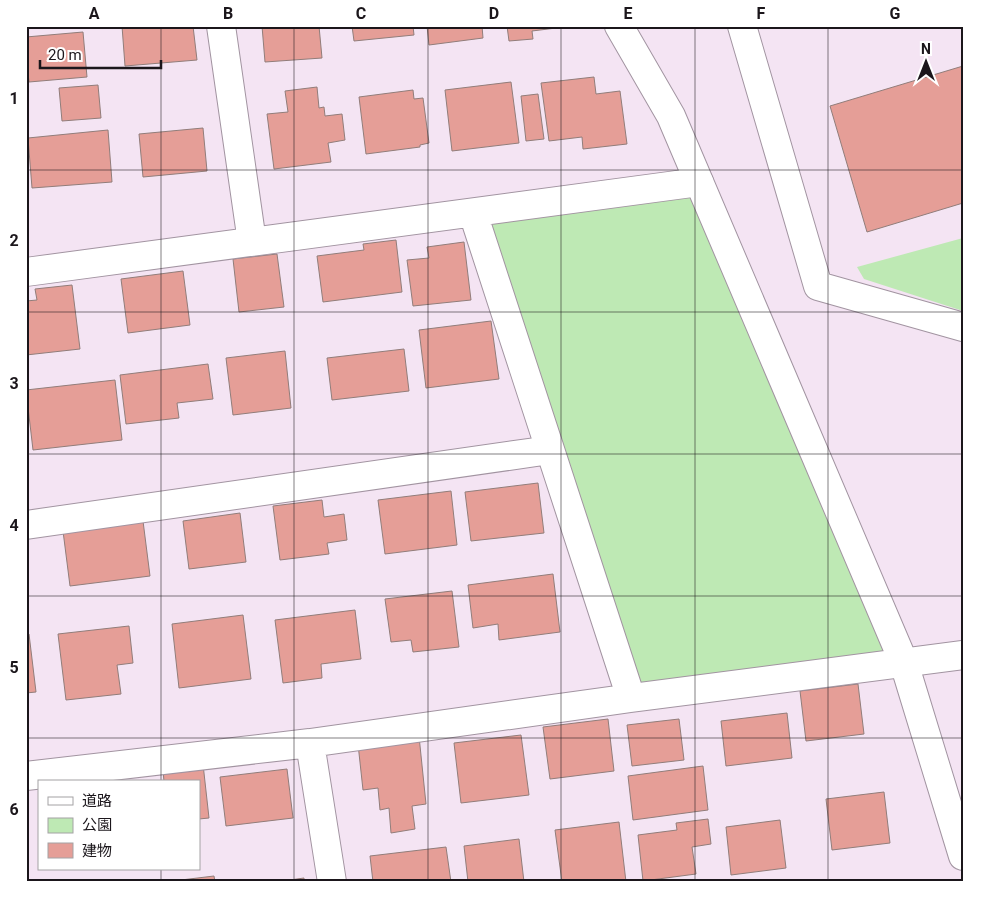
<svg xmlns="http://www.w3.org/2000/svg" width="989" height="908" font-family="Roboto,'Noto Sans JP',sans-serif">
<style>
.green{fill:#bee9b4}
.building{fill:#e59e97;stroke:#917d7a}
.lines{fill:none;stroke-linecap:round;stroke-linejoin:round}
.minor-casing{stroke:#a294a1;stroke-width:30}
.tertiary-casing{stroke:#a294a1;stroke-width:30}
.minor{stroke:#fff;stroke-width:28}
.tertiary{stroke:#fff;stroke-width:28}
.grid{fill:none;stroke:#1b161b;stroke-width:1;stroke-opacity:0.55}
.neatline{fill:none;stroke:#1b161b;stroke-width:2}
.grid-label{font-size:16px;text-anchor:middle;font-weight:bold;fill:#1b161b}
</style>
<rect width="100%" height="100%" fill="#f4e4f3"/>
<path class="green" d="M 699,182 L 904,663 L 631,698 L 473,213 Z
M 963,238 L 963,311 L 864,279 L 857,267 Z"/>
<path class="building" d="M 122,26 L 193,26 L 197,60 L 125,66 Z
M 262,26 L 319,26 L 322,58 L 265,62 Z
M 352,26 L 413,26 L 414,35 L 354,41 Z
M 427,26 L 482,26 L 483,38 L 429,45 Z
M 507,26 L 556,26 L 556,28 L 532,31 L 533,39 L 509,41 Z
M 83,32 L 87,77 L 29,82 L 26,54 L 26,37 Z
M 963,66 L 963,203 L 867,232 L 830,106 Z
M 594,77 L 596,94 L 620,91 L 627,144 L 583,149 L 582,137 L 549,141 L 541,83 Z
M 511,82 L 519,143 L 452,151 L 445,90 Z
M 98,85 L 101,118 L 62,121 L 59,88 Z
M 317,87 L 319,108 L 324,107 L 325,116 L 342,114 L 345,140 L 328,143 L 331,162 L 274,169 L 267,114 L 288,112 L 285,91 Z
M 413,90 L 414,99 L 423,98 L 429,143 L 420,145 L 420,147 L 366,154 L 359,97 Z
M 538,94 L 544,139 L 526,141 L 521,96 Z
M 203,128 L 207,171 L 143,177 L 139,134 Z
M 108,130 L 112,182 L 32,188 L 28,138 Z
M 396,240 L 402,292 L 323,302 L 317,256 L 364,250 L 363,244 Z
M 464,242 L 471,300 L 413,306 L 407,260 L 429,258 L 427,247 Z
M 277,254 L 284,307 L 239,312 L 233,259 Z
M 183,271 L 190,325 L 128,333 L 121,279 Z
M 72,285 L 80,349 L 26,355 L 26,301 L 37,300 L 35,289 Z
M 491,321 L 499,379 L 426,388 L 419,330 Z
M 404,349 L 409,391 L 332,400 L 327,358 Z
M 285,351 L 291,408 L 233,415 L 226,358 Z
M 208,364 L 213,399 L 177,403 L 179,418 L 126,424 L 120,375 Z
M 115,380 L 122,440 L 33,450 L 26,390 Z
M 538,483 L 544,533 L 471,541 L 465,492 Z
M 451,491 L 457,545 L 385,554 L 378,500 Z
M 322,500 L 324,517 L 344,514 L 347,540 L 327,543 L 329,554 L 280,560 L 273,506 Z
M 240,513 L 246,562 L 189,569 L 183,521 Z
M 143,521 L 150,576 L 70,586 L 63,531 Z
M 553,574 L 560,632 L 499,640 L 498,624 L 473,628 L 468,585 Z
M 452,591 L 459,647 L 413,652 L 411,640 L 391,642 L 385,599 Z
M 355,610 L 361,659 L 321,664 L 322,678 L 283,683 L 275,620 Z
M 243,615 L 251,679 L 179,688 L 172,624 Z
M 129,626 L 133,663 L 117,665 L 121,694 L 66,700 L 58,634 Z
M 29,634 L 36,692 L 26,693 L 26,635 Z
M 858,684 L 864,734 L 806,741 L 800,691 Z
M 787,713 L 792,758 L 726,766 L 721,721 Z
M 608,719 L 614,771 L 550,779 L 543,727 Z
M 679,719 L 684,760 L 632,766 L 627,725 Z
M 521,735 L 529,795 L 461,803 L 454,743 Z
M 419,736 L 426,804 L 412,806 L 415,829 L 391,833 L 389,808 L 380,810 L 378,788 L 363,790 L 358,744 Z
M 203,764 L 209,818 L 199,819 L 199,782 L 164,782 L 163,769 Z
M 703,766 L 708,810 L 633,820 L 628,776 Z
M 287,769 L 293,818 L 226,826 L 220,777 Z
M 884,792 L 890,843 L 832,850 L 826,799 Z
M 708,819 L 711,844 L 692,847 L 696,874 L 643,881 L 638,835 L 677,830 L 676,823 Z
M 780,820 L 786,868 L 731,875 L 726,827 Z
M 619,822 L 626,882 L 562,882 L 555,830 Z
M 519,839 L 524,882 L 468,882 L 464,846 Z
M 446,847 L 451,882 L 373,882 L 370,856 Z
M 214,876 L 215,882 L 181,882 L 181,880 Z
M 304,878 L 304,882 L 276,882 Z"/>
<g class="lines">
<defs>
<path id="minor" d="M 221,26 L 252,242
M 742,26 L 818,286 L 963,327
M 473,213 L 631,698
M 26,272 L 699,182
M 26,525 L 550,450
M 310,743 L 332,882
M 26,776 L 310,743 L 631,698 L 963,655"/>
<path id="tertiary" d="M 619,26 L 671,116 L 904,663 L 963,856"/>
</defs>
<use href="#minor" class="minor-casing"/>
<use href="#tertiary" class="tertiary-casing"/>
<use href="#minor" class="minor"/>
<use href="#tertiary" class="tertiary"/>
</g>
<path class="grid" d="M 161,26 L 161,782M 294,26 L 294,882M 428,26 L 428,882M 561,26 L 561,882M 695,26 L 695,882M 828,26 L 828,882M 26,170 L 963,170M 26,312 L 963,312M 26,454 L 963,454M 26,596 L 963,596M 26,738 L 963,738M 161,869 L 161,882"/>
<rect width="989" height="908" fill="none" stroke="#ffffff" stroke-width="55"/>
<rect x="38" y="780" width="162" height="90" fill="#ffffff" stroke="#a4a2a4"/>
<rect x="48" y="797" width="25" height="8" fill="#ffffff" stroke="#a4a2a4"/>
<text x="82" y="806" font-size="15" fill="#1b161b">道路</text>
<rect x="48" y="818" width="25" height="15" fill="#bee9b4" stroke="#a4a2a4"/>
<text x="82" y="830" font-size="15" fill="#1b161b">公園</text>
<rect x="48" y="843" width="25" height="15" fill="#e59e97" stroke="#a4a2a4"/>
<text x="82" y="856" font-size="15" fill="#1b161b">建物</text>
<g transform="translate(926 62)" stroke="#ffffff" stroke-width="4" paint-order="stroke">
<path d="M0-4L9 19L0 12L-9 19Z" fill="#1b161b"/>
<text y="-8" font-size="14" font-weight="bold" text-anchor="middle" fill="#1b161b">N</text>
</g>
<path d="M40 60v8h121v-8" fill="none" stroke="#1b161b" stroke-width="2.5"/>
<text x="48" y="60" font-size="15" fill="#1b161b" stroke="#ffffff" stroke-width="4" paint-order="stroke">20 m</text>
<rect x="28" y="28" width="934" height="852" class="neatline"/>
<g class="grid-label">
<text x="94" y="19">A</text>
<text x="228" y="19">B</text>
<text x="361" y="19">C</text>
<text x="494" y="19">D</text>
<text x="628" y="19">E</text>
<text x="761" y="19">F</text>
<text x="895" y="19">G</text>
<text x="14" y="104">1</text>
<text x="14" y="246">2</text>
<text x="14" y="389">3</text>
<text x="14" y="531">4</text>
<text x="14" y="673">5</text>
<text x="14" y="815">6</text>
</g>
</svg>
